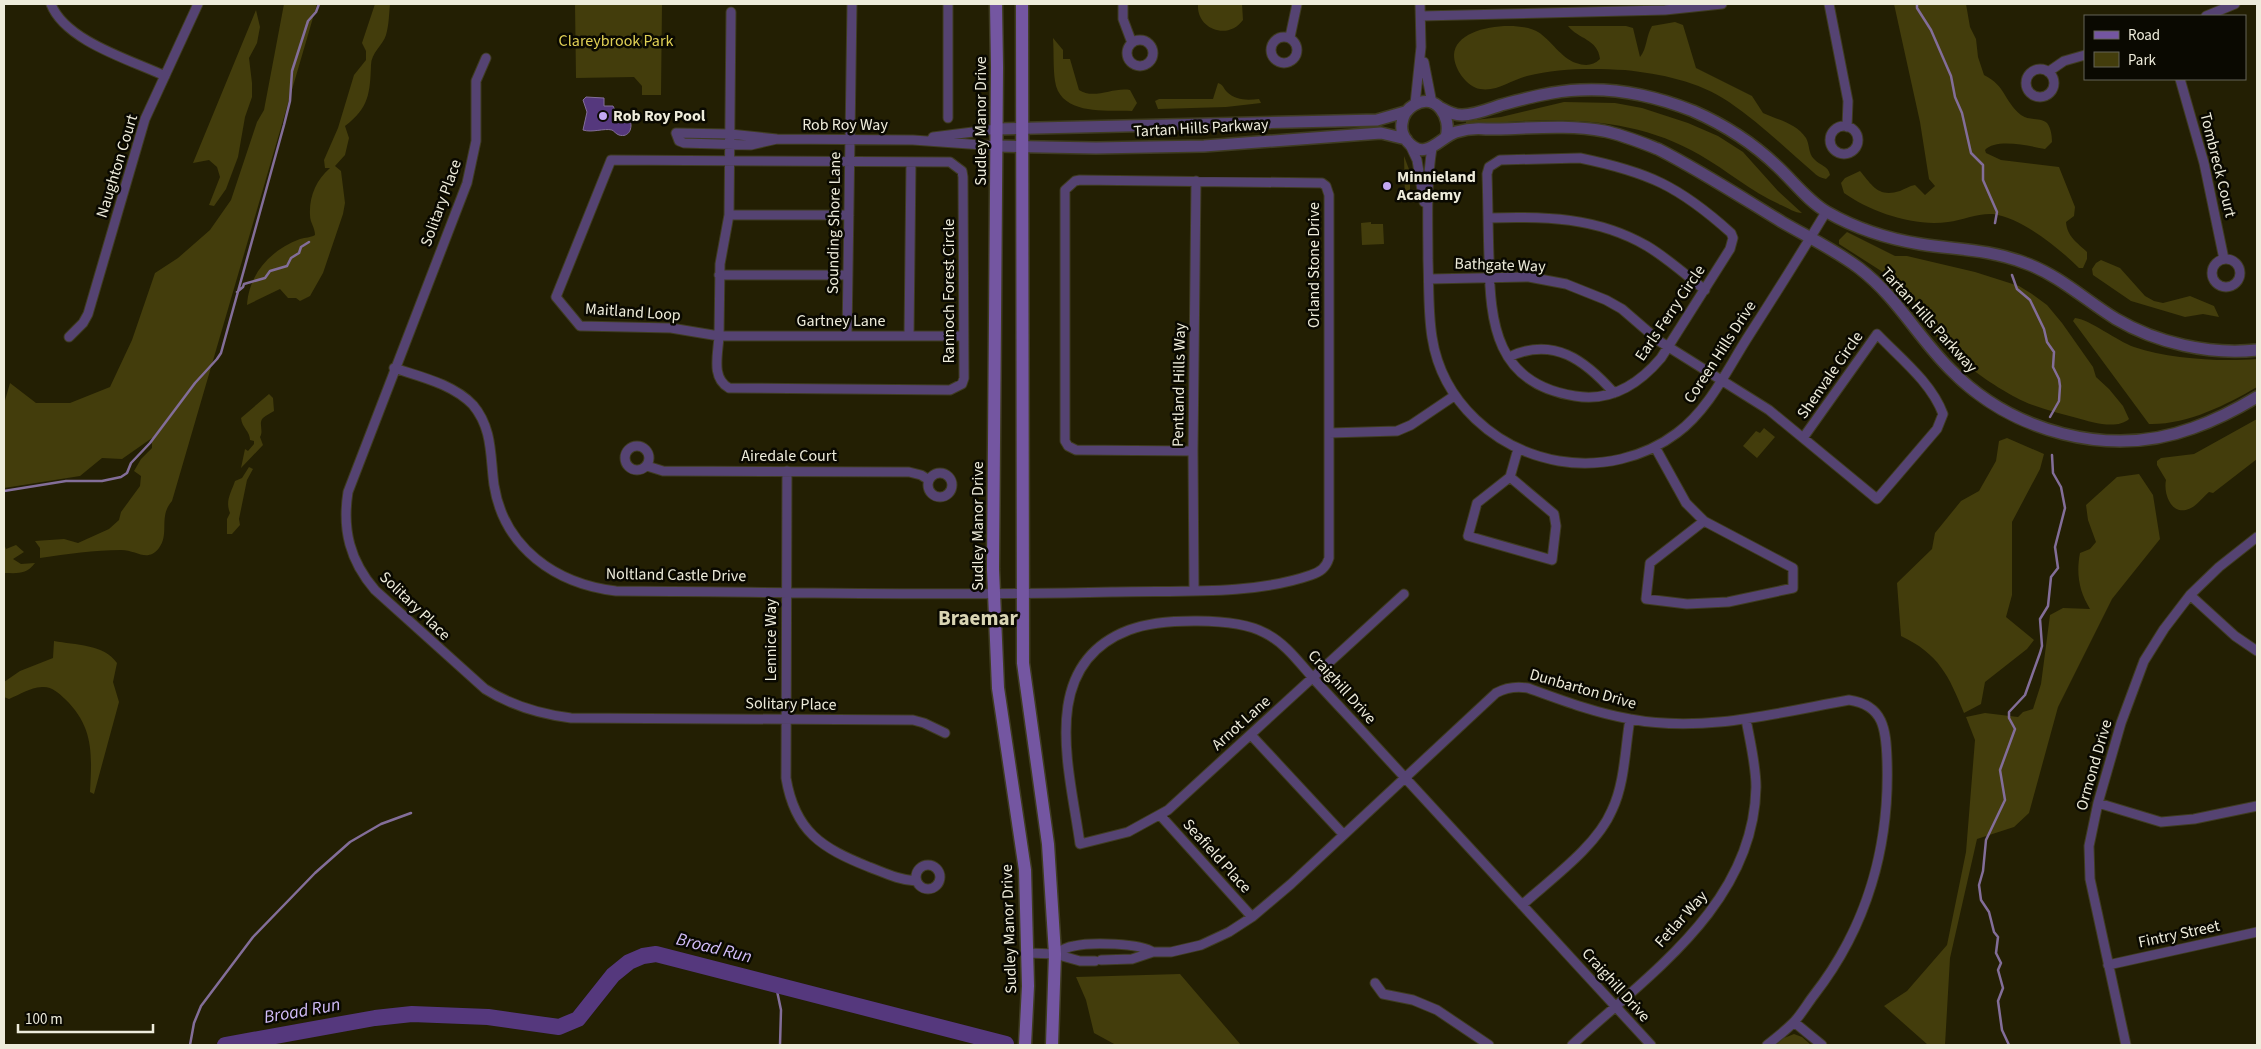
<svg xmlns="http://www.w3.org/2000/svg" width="2261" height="1049" font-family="'Source Sans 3',sans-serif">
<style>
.green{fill:#433d0c}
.water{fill:#55387d;stroke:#836e99}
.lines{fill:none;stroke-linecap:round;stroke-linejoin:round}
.stream{stroke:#836e99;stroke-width:2.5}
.river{stroke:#55387d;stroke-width:16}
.minor-casing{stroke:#3f3c21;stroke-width:11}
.tertiary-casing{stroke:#3f3c21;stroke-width:14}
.secondary-casing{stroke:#3f3c21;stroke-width:15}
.minor{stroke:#554372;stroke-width:9}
.tertiary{stroke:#554372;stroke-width:11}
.secondary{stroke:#7456a1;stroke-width:12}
.poi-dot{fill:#c2a7f2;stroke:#0a0901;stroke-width:2}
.labels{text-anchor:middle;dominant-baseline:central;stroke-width:5;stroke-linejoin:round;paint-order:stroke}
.park-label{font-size:16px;fill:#e1d155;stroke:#0a0901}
.poi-label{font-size:16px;font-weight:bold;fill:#eeecdb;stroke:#0a0901;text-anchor:start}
.street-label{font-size:16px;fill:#eeecdb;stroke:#0a0901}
.water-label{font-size:18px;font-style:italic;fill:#d3befa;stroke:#0a0901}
.district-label{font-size:21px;font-weight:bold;fill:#d9d5b4;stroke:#0a0901}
</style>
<rect width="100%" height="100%" fill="#231f03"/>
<path class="green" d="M 284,4 L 317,4 L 172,501 C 158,517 170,533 159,548 C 147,563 137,550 121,550 C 94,550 68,554 40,558 L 40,548 L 35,541 L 64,539 L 78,543 L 109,529 L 119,520 L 121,512 L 140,486 L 141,476 L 134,471 L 141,459 L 152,448 L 152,438 L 122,459 L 102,458 L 80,476 L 4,488 L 4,404 L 10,383 L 36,403 L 70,403 L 110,387 L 132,340 L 155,273 L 178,258 L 210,230 L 231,200 L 257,122 L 264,110 Z
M 375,4 L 390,4 C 389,14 389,25 386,35 C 383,45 371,53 371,65 C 370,93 369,108 345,126 L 349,138 L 345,155 L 335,166 L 341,171 L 345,203 L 343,214 L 323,273 L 310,296 L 300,301 L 296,298 L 288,298 L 280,289 L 247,305 C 249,273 271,250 300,239 C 306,237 310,238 315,235 C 315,227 310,223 310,215 C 309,197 316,180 330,168 L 325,168 L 324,160 L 338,128 L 354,75 L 366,60 L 366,51 L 362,43 Z
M 575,4 L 662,4 L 661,95 L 642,95 L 642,86 L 634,77 L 576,78 Z
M 1198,4 L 1242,4 L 1243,20 C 1228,41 1196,29 1198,4 Z
M 1894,4 L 1966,4 L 1970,27 L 1976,39 L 1978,57 L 1984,75 C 2007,87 2003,100 2021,115 C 2029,121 2040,117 2047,123 C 2051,128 2052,136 2052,142 L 2045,149 C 2030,146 1996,138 1985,150 L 1986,153 L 2001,160 L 2059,167 L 2075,207 L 2074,216 L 2066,222 C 2067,237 2078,243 2087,252 L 2087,259 L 2083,268 L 2079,268 C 2059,248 2022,218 1993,214 C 1978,213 1963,220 1948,222 C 1914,227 1871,212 1844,193 L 1841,183 L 1845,178 L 1860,171 C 1872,185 1878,198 1900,191 C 1905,189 1909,186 1915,185 L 1925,195 L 1935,186 L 1929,179 L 1920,122 Z
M 256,10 L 260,27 L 257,43 L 249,58 L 252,83 L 252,97 L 245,117 L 238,157 L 226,189 L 214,206 L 209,205 L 220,177 L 217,167 L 209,160 L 193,163 Z
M 1675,22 L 1683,25 L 1696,68 L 1752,96 L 1763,113 C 1778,120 1796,123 1806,138 C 1810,145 1808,153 1814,159 C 1820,166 1828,165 1830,175 L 1826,179 C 1821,178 1817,176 1813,172 C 1785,148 1760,123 1729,102 C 1698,81 1661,74 1625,70 C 1593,68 1558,68 1527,76 C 1511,80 1497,92 1480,89 C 1467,87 1454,69 1454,55 C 1455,25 1519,20 1538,32 C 1551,40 1561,58 1576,63 C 1585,66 1593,66 1600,59 C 1598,39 1578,39 1568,26 L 1626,26 L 1633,28 L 1640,57 C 1647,49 1646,36 1652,26 Z
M 1053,38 L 1063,50 L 1063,59 L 1070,59 L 1079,90 C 1094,100 1113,87 1130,90 L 1137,103 L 1132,111 C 1107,110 1060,116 1055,81 C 1053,67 1054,52 1053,38 Z
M 1218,83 C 1224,85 1223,88 1227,92 C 1236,101 1248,100 1259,99 L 1261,103 L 1226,107 L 1158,109 L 1155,101 L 1159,99 L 1213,99 Z
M 1564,102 L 1615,103 L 1642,108 L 1688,123 L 1718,136 L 1743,152 L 1778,191 L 1802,213 C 1795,213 1788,208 1781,205 C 1751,192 1728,171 1700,155 C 1629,113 1545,117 1466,126 L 1466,121 L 1501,117 Z
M 1404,156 L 1410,172 L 1410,199 L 1405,199 Z
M 1371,222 L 1371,224 L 1383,224 L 1384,244 L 1362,245 L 1361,223 Z
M 1847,232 L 1895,256 L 1907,256 L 1975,272 L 2019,286 L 2032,294 L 2047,305 L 2062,323 L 2093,367 L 2096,377 L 2109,389 L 2123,406 L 2129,419 C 2117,430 2091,422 2077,418 C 2059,413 2040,409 2023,401 C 1991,386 1925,340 1919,305 L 1889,276 L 1839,244 L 1839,240 Z
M 2101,260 L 2120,268 L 2145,296 L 2154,301 L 2163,303 L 2190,296 L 2214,306 L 2219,317 L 2203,314 L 2185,317 L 2131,301 L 2093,275 L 2092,269 L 2096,263 Z
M 2075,318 C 2089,319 2117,341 2134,347 C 2170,359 2220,362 2257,359 L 2257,387 C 2226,405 2187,425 2149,424 L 2073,321 Z
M 269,394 L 273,398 L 274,411 C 271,413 266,415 263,418 C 258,423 264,431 260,437 L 263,445 L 241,468 L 245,449 L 248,451 L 254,444 L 254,441 L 250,440 C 250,431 242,428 241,418 Z
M 2257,419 L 2257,459 L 2213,493 L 2209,492 C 2203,497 2197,505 2191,508 C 2172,518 2163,494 2166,480 L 2157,465 L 2157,461 L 2161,458 L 2194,454 Z
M 1764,428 L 1775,437 L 1757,458 L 1743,446 L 1756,431 L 1760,433 Z
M 2007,438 L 2044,454 L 2040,469 L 2012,522 L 2012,595 L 2006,617 L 2034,640 L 2027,649 L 1985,682 L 1981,704 L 1964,713 C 1949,676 1939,654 1901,636 L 1897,583 L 1932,549 L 1935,533 L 1961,501 L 1979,491 L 1996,461 L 1999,441 Z
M 249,467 L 253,469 L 247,480 L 239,519 L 240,525 L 232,534 L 227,534 L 227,519 L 230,513 C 225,501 231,493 235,481 L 242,478 Z
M 2139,474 L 2153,495 L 2160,539 L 2112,599 L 2058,707 L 2029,813 L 2014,827 L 1977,839 L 1950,958 L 1945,1045 L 1928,1045 L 1884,1006 L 1907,991 L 1947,945 L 1966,852 L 1975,740 L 1966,717 L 1985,713 L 2018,717 L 2023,712 L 2033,709 L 2041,684 L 2050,615 L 2063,608 L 2090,609 C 2079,591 2076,574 2080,553 L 2090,549 L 2096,542 L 2088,520 L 2086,505 L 2117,477 Z
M 4,544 L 6,549 L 16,545 L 24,552 L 13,559 L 21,564 L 35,563 C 26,575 17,573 4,573 Z
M 54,641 C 75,645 104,644 117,663 L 113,682 L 119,702 L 94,794 L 90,792 C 92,754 94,727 65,699 C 59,693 51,686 42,687 C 29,688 21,694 9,699 L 4,697 L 4,682 L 20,671 L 53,658 Z
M 1180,974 L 1241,1045 L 1116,1045 L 1094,1033 L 1086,1000 L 1076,977 Z
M 1794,1034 L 1802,1037 L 1811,1045 L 1776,1045 L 1784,1038 Z"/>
<path class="water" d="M 586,97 L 604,98 L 604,106 L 613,106 L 618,116 L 630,120 C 633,128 629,138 619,135 C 616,134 614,131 612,130 C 604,128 592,133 583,130 L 587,112 L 583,100 Z"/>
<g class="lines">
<path class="stream" d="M 1917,4 L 1917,8 L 1931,30 L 1951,76 L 1955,97 L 1962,113 L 1971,153 L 1983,165 L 1983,180 L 1997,212 L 1995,223
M 2012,275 L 2017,289 L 2030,300 L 2044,329 L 2047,342 L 2054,352 L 2053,367 L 2059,379 L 2060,386 L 2059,401 L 2050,417
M 237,292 L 243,287 L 244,284 L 265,278 L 270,271 L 287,266 L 291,258 L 299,253 L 301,247 L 309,242
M 4,491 L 66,481 L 102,481 L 121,477 L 127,473 L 131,463 L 150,443 L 195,383 L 217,359 L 221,353 L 284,125 L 290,101 L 292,71 L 308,21 L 316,12 L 319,4
M 776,986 L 781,1010 L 780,1045
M 190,1045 L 194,1023 L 201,1006 L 253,937 L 315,873 L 350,842 L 381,824 L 411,813
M 2009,1045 L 2002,1030 L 1998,1001 L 2003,988 L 1998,970 L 2001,963 L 1996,953 L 1998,937 L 1994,932 L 1989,912 L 1981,900 L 1979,885 L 1983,871 L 1986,840 L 2005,800 L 2000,770 L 2015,729 L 2009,718 L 2009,712 L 2025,695 L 2040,653 L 2042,646 L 2040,619 L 2048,606 L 2051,577 L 2058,568 L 2055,547 L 2065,508 L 2061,487 L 2053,473 L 2052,455"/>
<path class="river" d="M 225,1045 L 375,1018 L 412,1014 L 488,1017 L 559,1027 L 578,1019 L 613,975 L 629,962 L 643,956 L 656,954 L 1006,1044"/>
<defs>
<path id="minor" d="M 51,4 C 65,41 131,60 165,76
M 1123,4 L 1123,19 L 1132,43
M 1829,4 L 1848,101 L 1847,127
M 731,12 L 729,215 L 720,264 L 719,336 L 671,328 L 580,326 L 556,297 L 611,160 L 950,162 L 962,171 L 963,177 L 964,378 L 962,384 L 950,390 L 729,388 C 711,378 718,355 719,336 L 963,336
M 1421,16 L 1665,10 L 1722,4
M 2206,16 L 2235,4
M1271 50a13 13 0 1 1 26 0a13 13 0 1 1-26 0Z
M 1290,37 L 1297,4
M1127 53a13 13 0 1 1 26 0a13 13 0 1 1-26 0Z
M 486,58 L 476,81 L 476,141 L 467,183 L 348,492 C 342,530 350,561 375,590 L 485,689 C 512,706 539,714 571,718 L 913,720 L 924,723 L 945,733
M 1424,62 L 1432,103
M2026 83a14 14 0 1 1 28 0a14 14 0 1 1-28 0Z
M 2048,72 L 2064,61 L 2085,55
M 2180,79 L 2204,163 L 2224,259
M 1415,104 L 1421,47 L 1420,4
M 948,118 L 948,4
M1830 140a14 14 0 1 1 28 0a14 14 0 1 1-28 0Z
M 933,137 L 997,129
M 777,139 L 751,145 L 684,143 L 679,141 L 676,133 L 730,134 L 777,139 L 913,140 L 997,146
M 1409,143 L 1417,160 L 1424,202
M 1432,148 C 1426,185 1428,222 1428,260 C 1429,286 1428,312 1432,337 C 1442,402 1496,450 1559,461 C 1600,468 1644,458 1677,433 C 1708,410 1726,372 1746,340 C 1773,298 1800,255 1826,212
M 1580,158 C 1648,172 1679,186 1731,233 L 1733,238 L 1730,249 L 1661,358 C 1639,384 1610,402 1575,396 C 1496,384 1490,324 1489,258 C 1488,230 1488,202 1487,174 L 1489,167 L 1500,160 Z
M 729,215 L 849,215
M 1488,218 C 1544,216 1597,217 1647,246 C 1667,258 1686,275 1705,290
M2212 273a14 14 0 1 1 28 0a14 14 0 1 1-28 0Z
M 719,275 L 848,275
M 1429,279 L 1529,277 L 1566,284 L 1606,300 L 1622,309 L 1659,341 L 1769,410 L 1877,499 L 1937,429 L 1943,414 C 1931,382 1900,358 1877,334 L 1803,438
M 847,336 L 852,4
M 909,336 L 911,162
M 69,337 L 83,323 L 88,314 L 145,119 L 198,4
M 1509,357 C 1553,336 1585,360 1614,393
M 394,368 C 421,377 453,384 473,405 C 493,429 490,456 494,485 C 504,548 556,584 616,591 C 781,592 947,596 1112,592 C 1174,590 1251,596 1311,575 C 1320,572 1326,568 1329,558 L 1329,195 L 1326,186 L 1322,183 L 1080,180 L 1075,181 L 1065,190 L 1065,441 L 1068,446 L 1076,450 L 1193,451
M 1329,433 L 1397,431 L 1411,425 L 1454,396
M625 458a12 12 0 1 1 24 0a12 12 0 1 1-24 0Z
M 1655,447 L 1686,503 L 1704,521 L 1650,563 L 1646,599 L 1687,604 L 1728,602 L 1793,588 L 1793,568 L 1704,521
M 647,466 L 663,471 L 909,472 L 921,475 L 929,480
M 787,471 L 786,778 C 795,832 822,848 869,867 C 885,873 899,880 916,881
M928 485a12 12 0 1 1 24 0a12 12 0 1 1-24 0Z
M 1510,477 L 1554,514 L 1556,526 L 1552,560 L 1468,536 L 1477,503 L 1510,477 L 1518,449
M 1194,590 L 1193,451 L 1196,181
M 1404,594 L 1168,810 L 1128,832 L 1080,844 C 1070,770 1037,665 1129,630 C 1160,618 1236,617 1265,633 C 1285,643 1298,661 1313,678 C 1333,700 1354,722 1374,744 C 1466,845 1559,944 1651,1045
M 2190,595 L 2235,636 L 2257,651
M 1251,735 L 1343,834
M 2098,803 L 2161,822 L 2194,819 L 2257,806
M 1160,815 L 1252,917
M916 877a12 12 0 1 1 24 0a12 12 0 1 1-24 0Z
M 1522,905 C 1551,879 1597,846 1612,810 C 1625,783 1625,748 1630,719
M 1028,953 L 1055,954 L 1080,961 L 1095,961
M 1055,954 C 1061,950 1067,947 1074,946 C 1091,942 1140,943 1153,952
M 1101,960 L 1132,959 L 1153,952 L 1171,952 L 1201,945 L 1229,932 L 1252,917 L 1291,884 L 1496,693 C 1507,687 1516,686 1528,688 C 1561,700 1595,713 1630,719 C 1703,733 1777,713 1849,700 C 1884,705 1886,730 1887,760 C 1890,846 1867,927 1814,995 C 1807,1004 1801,1015 1793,1023 C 1785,1031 1776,1038 1767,1045
M 2108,965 L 2257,932
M 1375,983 L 1383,994 L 1413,1000 L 1437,1010 L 1489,1045
M 1794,1022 L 1822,1045
M 1572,1045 C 1649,974 1754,904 1756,787 C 1756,765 1750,742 1746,719
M 2126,1045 L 2090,879 L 2089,846 L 2098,803 L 2121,723 L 2144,661 L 2164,629 L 2190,595 L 2219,567 L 2257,537"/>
<path id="tertiary" d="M 1441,108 C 1448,112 1455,115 1462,115 C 1475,115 1489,109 1501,105 C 1527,98 1553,91 1580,90 C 1618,88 1658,97 1693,111 C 1725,125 1753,143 1778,167 C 1794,182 1808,201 1827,212 C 1855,228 1889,239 1920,244 C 1958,250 1988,249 2025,263 C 2059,275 2085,300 2116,319 C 2157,343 2209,355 2257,350
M 997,129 L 1377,120 L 1405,112
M 1446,137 C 1452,117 1436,92 1414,105 C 1407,109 1403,115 1402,123 C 1401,129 1403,136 1407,141 C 1425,163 1440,137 1456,132 C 1466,129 1476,128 1486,129 C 1525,129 1566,124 1604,131 C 1623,135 1640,142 1658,149 C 1701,171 1741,197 1782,222 C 1808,237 1835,250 1859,268 C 1897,297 1917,336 1950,369 C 2011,432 2109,459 2193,428 C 2216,420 2237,409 2257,397
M 997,146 L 1096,148 L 1204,146 L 1381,133 L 1406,139"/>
<path id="secondary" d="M 996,4 L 997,67 L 993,569 L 998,688 L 1025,870 L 1028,986 L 1025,1045
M 1022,4 L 1023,663 L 1048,844 L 1055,954 L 1052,1045"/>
</defs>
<use href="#minor" class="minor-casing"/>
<use href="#tertiary" class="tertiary-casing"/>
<use href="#secondary" class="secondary-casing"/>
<use href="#minor" class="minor"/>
<use href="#tertiary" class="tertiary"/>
<use href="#secondary" class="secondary"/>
</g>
<g class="poi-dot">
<circle cx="603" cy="116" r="5"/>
<circle cx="1387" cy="186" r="5"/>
</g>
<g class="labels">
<g class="park-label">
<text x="616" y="41">Clareybrook Park</text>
</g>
<g class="poi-label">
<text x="613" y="116">Rob Roy Pool</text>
<text x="1397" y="177">Minnieland<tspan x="1397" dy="18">Academy</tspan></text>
</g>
<g class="street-label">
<text transform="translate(981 121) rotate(-90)">Sudley Manor Drive</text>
<text x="845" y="125">Rob Roy Way</text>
<text transform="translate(1201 128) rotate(-3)">Tartan Hills Parkway</text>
<text transform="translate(2218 165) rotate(76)">Tombreck Court</text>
<text transform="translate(117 166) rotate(-73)">Naughton Court</text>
<text transform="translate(441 203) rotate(-70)">Solitary Place</text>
<text transform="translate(834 223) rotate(-89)">Sounding Shore Lane</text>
<text transform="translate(1314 265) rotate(-90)">Orland Stone Drive</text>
<text transform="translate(1500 265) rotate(2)">Bathgate Way</text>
<text transform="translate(949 291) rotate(-90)">Rannoch Forest Circle</text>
<text transform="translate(633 312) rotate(4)">Maitland Loop</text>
<text transform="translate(1670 313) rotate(-56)">Earls Ferry Circle</text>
<text transform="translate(1929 320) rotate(48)">Tartan Hills Parkway</text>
<text x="841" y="321">Gartney Lane</text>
<text transform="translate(1720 352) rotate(-57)">Coreen Hills Drive</text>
<text transform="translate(1830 375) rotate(-55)">Shenvale Circle</text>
<text transform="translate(1179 385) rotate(-89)">Pentland Hills Way</text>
<text x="789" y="456">Airedale Court</text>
<text transform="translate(978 526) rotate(-90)">Sudley Manor Drive</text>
<text transform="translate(676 575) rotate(1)">Noltland Castle Drive</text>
<text transform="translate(415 606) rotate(44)">Solitary Place</text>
<text transform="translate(771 640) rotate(-90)">Lennice Way</text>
<text transform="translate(1342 687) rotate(48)">Craighill Drive</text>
<text transform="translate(1583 689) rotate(16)">Dunbarton Drive</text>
<text transform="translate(791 704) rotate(1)">Solitary Place</text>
<text transform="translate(1241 723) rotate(-42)">Arnot Lane</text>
<text transform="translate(2094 765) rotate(-74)">Ormond Drive</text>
<text transform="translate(1217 856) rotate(48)">Seafield Place</text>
<text transform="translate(1681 919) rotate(-48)">Fetlar Way</text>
<text transform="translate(1009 929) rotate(-92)">Sudley Manor Drive</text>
<text transform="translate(2179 934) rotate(-12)">Fintry Street</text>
<text transform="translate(1616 985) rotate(48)">Craighill Drive</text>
</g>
<g class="water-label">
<text transform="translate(714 948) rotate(14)">Broad Run</text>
<text transform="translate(302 1011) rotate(-10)">Broad Run</text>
</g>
<g class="district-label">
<text x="978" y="618">Braemar</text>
</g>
</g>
<rect width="2261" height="1049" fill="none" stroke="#eeecdb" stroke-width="10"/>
<rect x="2084" y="15" width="162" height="65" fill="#0a0901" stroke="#656458"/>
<rect x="2094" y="31" width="25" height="8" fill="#7456a1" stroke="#656458"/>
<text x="2128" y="40" font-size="15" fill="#eeecdb">Road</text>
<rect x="2094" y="52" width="25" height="15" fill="#433d0c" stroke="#656458"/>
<text x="2128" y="65" font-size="15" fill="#eeecdb">Park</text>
<path d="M18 1024v8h135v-8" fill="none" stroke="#eeecdb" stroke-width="2.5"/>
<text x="25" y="1024" font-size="15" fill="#eeecdb" stroke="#0a0901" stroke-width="4" paint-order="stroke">100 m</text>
</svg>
